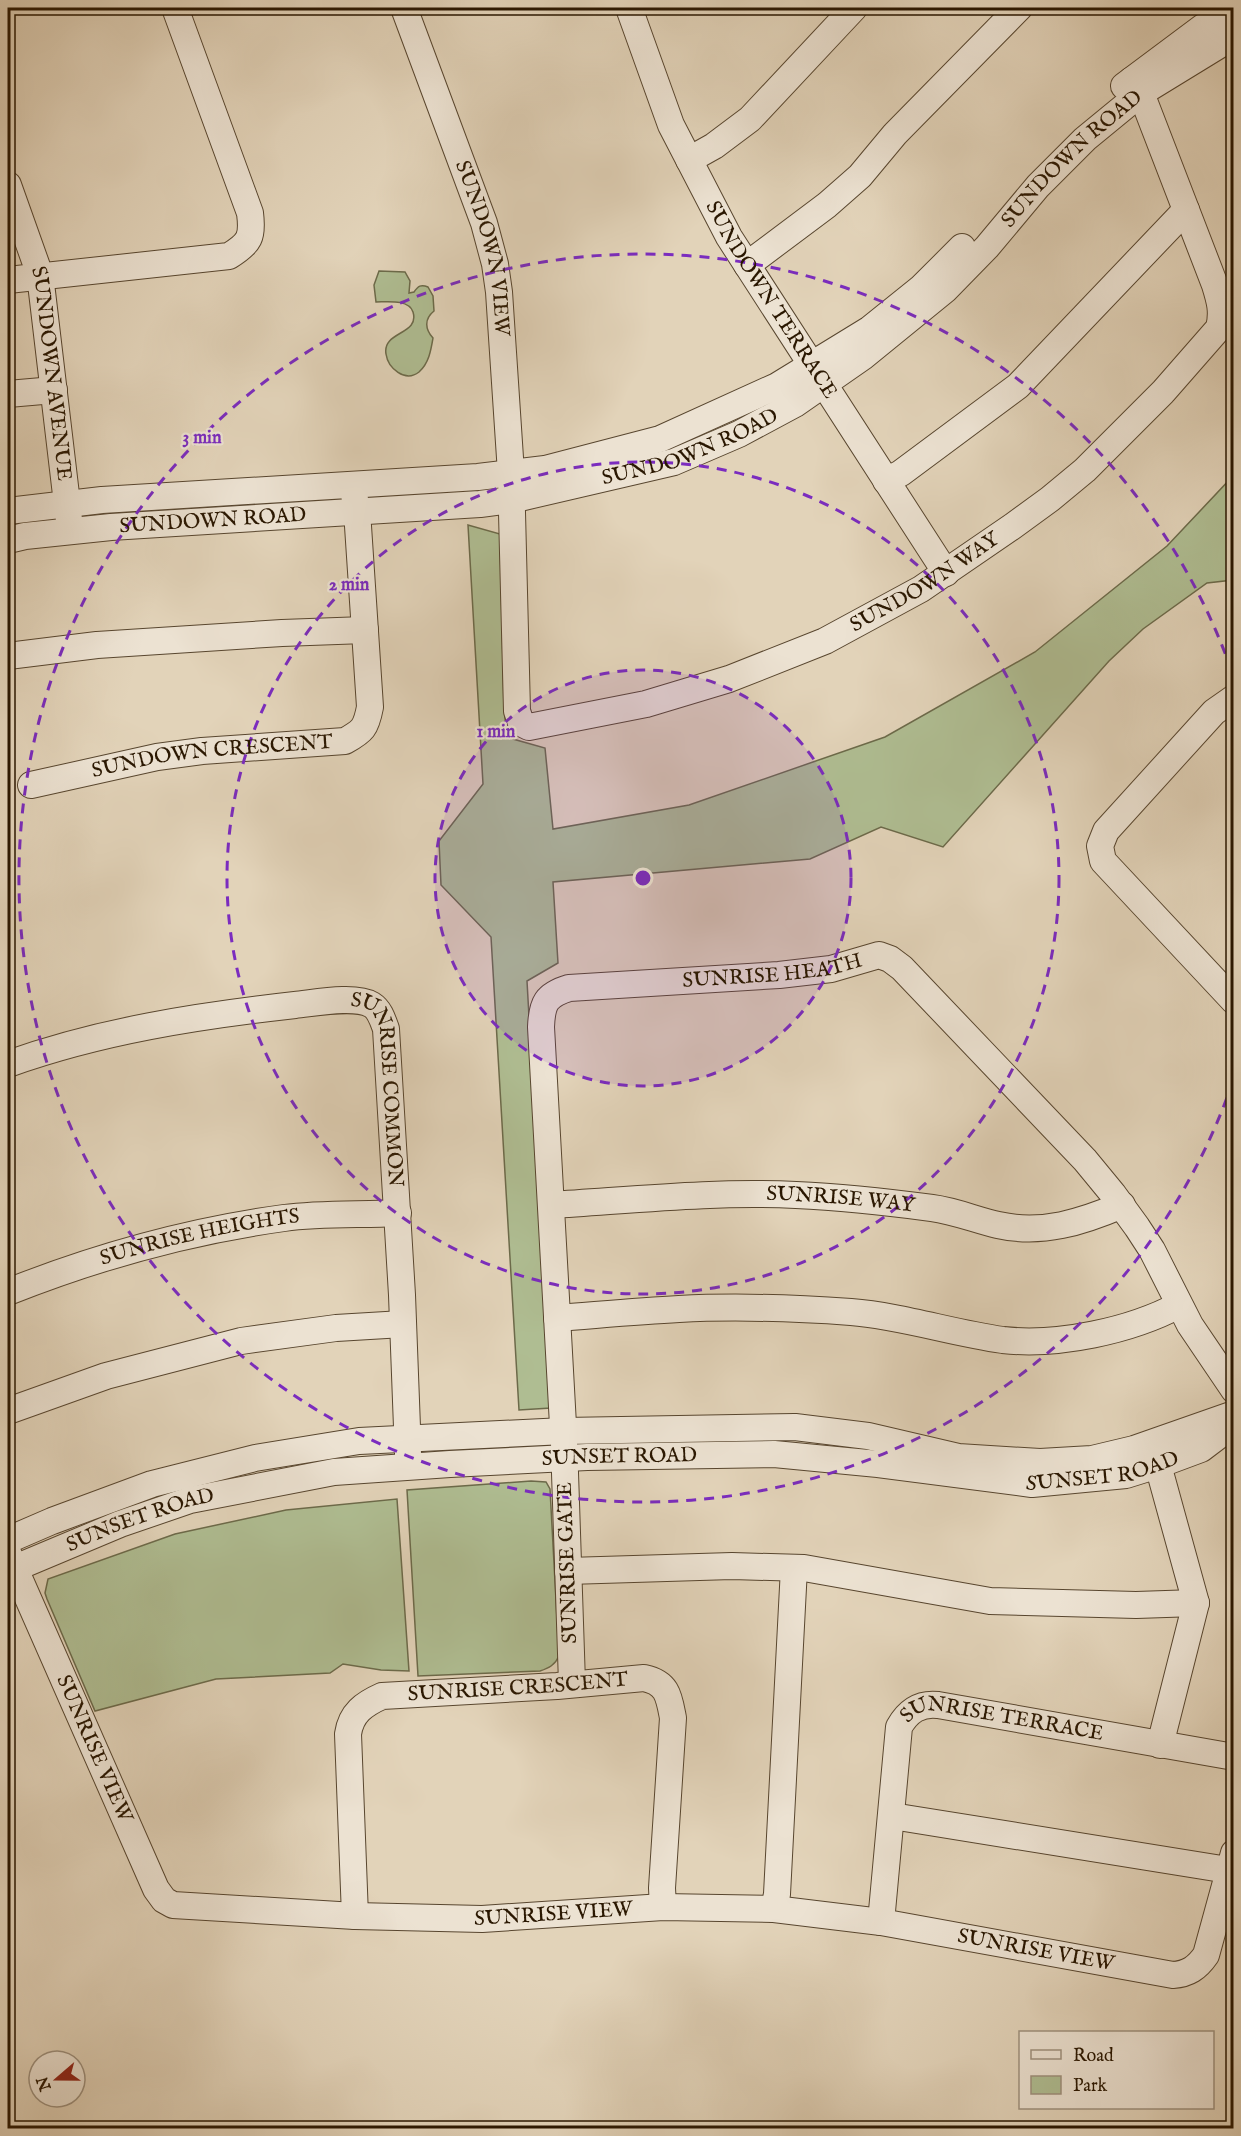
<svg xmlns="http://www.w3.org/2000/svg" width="1241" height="2136" font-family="'IM FELL English',serif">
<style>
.green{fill:#afbd92;stroke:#6c6a4a;stroke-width:1.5}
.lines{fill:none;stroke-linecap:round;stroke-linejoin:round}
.minor-casing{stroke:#58462f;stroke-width:28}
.minor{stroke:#ece2d2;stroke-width:26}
.ring{fill:none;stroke:#7b2cbf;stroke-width:3;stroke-dasharray:10 8}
.labels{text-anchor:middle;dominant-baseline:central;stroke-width:4.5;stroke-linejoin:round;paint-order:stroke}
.street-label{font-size:21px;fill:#2a1701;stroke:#ece2d2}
.centre{fill:#7b2cbf;stroke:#ece2d2;stroke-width:3}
.ring-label{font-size:18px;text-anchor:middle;font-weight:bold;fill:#7b2cbf;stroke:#ece2d2;stroke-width:4.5;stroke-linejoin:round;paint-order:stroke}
</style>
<rect width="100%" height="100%" fill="#e2d3b9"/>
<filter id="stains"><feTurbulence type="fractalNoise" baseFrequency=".00333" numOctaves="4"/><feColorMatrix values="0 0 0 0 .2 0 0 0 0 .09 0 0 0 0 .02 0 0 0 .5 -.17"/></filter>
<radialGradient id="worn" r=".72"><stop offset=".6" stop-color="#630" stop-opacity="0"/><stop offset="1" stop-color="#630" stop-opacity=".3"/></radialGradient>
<path class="green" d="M 379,271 L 405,272 L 410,281 L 409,293 L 414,292 C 418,286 421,284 428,287 L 433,296 L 434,311 C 424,319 425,329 433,338 C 431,350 429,363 419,372 C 405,383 388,368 386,354 C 382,331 420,335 413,312 C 409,299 387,302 376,302 L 374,285 Z
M 1233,476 L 1233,580 L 1207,583 L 1143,629 L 1109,661 L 943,847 L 881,827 L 810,859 L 553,882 L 558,963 L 527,981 L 551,1408 L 519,1410 L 491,937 L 441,885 L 439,841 L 483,784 L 468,525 L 500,534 L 504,709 L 506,727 L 513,739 L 545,748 L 553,829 L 689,805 L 885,737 L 1035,652 L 1167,546 Z
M 531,1481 L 546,1482 L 550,1489 L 559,1656 C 555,1665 549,1668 540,1671 L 418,1676 L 407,1490 Z
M 397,1499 L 409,1671 L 381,1670 L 343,1664 L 330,1673 L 216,1679 L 95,1711 L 47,1599 L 45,1593 L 48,1579 L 175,1534 L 286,1510 Z"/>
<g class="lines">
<defs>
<g id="minor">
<path id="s1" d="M 404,8 L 484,223 L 495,264 L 499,292 L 511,473 L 517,711 L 521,723 L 529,727 L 646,704 L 729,679 L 825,641 L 921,589 L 1013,526 L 1050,499 L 1085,470 L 1163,392 L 1219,328 C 1223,312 1220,301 1215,285 L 1141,93 L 1132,80"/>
<path id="s2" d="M 629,8 L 671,125 L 729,237 L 946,573"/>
<path d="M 1124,86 L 1203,27 L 1234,8"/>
<path d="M 689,160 L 714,146 L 750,119 L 854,8"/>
<path id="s3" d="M 8,185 L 40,275 L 69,520"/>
<path d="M 747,265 L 827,205 L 860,176 L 895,134 L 1019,8"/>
<path d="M 8,280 L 229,256 C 250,243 253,237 250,213 L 175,8"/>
<path d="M 8,394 L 54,390"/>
<path d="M 886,481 L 901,473 L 1018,386 L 1186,210"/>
<path d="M 8,511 L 102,500 L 478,477 L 545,469 L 660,439 L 777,386 L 870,329 L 921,288 L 962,247"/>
<path id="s4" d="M 8,540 L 25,536 L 111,527 L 480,504 L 511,500 L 674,462 L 739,434 L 795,404 L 864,356 L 945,290 L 987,247 L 1038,186 L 1085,139 L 1141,93 L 1234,36"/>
<path d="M 8,656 L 97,645 L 282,633 L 365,630"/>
<path d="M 1234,698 L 1214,712 L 1106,831 L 1100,846 L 1103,861 L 1234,1001"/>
<path id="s5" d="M 31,785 L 157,757 L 202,751 L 345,741 C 363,731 366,728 370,707 L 357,511 L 354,494"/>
<path id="s6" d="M 8,1064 C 100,1031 197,1016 295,1005 C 315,1003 355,995 372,1005 C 380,1010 383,1021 386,1029 L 402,1295 L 408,1454"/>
<path id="s7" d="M 551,1205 C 633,1200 715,1191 796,1195 C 842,1197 887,1202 932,1208 C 955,1211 976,1220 998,1225 C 1042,1235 1082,1222 1122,1205"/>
<path id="s8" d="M 8,1292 C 96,1257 189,1231 284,1218 C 321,1213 361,1215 398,1213"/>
<path d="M 557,1318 C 597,1315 638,1311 679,1309 C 736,1306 794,1308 851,1312 C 902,1316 952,1333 1003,1340 C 1058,1346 1130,1331 1179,1305"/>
<path d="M 8,1411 L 106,1376 L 241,1341 L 336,1328 L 403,1324"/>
<path d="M 1158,1465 L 1196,1603 L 1160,1745"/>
<path d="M 8,1540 L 52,1521 L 152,1484 L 255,1458 L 359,1441 L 564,1431 L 795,1427 L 868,1436 L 958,1457 L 1040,1462 L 1092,1459 L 1134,1449 L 1234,1414"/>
<path id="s9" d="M 8,1553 L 156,1889 L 164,1900 L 173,1905 L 355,1916 L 482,1919 L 663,1907 L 774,1909 L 881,1922 L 1173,1975 C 1188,1974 1197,1968 1206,1955 L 1234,1853"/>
<path id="s10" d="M 8,1571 L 120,1524 L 190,1500 L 334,1472 L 450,1464 L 587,1457 L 774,1454 L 878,1464 L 1032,1484 L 1126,1475 L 1158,1465 L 1201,1449 L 1234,1424"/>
<path d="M 568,1571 L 732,1566 L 804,1568 L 990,1601 L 1136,1605 L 1196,1603"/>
<path id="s11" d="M 572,1683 L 564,1443 L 541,1027 C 542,1003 546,995 569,988 L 779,975 L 831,969 L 879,955 L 890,959 L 902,968 L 1085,1160 L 1113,1194 L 1137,1227 L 1152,1250 L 1190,1325 L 1234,1390"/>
<path d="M 892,1816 L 1228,1870"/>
<path d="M 774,1909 L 777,1894 L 794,1568"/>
<path id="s12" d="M 355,1916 L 348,1734 C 351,1713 364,1704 382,1696 L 557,1686 L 644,1678 C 668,1683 669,1697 673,1718 L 662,1888 L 663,1907"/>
<path id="s13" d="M 881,1922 L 899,1727 C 908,1711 920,1703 938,1705 L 1234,1757"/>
</g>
</defs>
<use href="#minor" class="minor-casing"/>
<use href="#minor" class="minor"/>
</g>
<circle cx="643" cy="878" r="208" fill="#7b2cbf" fill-opacity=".12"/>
<g class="ring">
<circle cx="643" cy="878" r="208"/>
<circle cx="643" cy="878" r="416"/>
<path d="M1233 1081A624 624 0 1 1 1233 675"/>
</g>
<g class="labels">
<g class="street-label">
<text stroke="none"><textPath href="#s4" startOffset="1178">SUNDOWN ROAD</textPath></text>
<text stroke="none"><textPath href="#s1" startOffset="254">SUNDOWN VIEW</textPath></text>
<text stroke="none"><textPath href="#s2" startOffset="326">SUNDOWN TERRACE</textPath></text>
<text stroke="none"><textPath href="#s3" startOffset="195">SUNDOWN AVENUE</textPath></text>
<text stroke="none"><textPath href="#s4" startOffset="692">SUNDOWN ROAD</textPath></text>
<text stroke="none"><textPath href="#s4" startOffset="206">SUNDOWN ROAD</textPath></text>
<text stroke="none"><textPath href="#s1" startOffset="1166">SUNDOWN WAY</textPath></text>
<text stroke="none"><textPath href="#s5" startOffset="184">SUNDOWN CRESCENT</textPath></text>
<text stroke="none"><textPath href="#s11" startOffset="914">SUNRISE HEATH</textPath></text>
<text stroke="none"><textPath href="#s6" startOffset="454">SUNRISE COMMON</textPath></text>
<text stroke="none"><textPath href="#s7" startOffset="290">SUNRISE WAY</textPath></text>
<text stroke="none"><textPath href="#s8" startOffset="200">SUNRISE HEIGHTS</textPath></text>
<text stroke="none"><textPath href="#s10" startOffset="628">SUNSET ROAD</textPath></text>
<text stroke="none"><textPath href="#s10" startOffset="1114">SUNSET ROAD</textPath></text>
<text stroke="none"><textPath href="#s10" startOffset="142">SUNSET ROAD</textPath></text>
<text transform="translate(568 1563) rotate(-92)">SUNRISE GATE</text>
<text stroke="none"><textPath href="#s12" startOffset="372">SUNRISE CRESCENT</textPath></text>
<text stroke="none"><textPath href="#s13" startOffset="308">SUNRISE TERRACE</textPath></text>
<text stroke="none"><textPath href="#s9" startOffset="214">SUNRISE VIEW</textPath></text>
<text stroke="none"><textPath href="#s9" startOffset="772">SUNRISE VIEW</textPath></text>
<text stroke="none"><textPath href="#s9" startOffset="1258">SUNRISE VIEW</textPath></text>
</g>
</g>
<circle cx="643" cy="878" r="9" class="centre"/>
<g class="ring-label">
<text x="202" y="443">3 min</text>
<text x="349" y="590">2 min</text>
<text x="496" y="737">1 min</text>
</g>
<rect width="1241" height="2136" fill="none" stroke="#e2d3b9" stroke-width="30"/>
<rect x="9" y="9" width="1223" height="2118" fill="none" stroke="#2a1701" stroke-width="3"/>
<rect x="15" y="15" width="1211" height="2106" fill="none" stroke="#2a1701" stroke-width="1.5"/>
<rect x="1019" y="2031" width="195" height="78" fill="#ece2d2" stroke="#9e917e" stroke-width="1.5"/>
<rect x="1031" y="2050" width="30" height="9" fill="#ece2d2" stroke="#9e917e" stroke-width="1.5"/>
<text x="1073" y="2061" font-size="18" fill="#2a1701">Road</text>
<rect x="1031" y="2076" width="30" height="18" fill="#afbd92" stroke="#9e917e" stroke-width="1.5"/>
<text x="1073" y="2091" font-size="18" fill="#2a1701">Park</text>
<g transform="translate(57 2079) rotate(250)"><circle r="28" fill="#ece2d2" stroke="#9e917e" stroke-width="1.5"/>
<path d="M0-4.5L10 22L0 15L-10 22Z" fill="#8f2418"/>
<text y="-9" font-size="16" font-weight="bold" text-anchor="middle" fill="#2a1701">N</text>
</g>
<rect width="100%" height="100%" filter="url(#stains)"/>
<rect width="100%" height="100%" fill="url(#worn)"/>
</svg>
